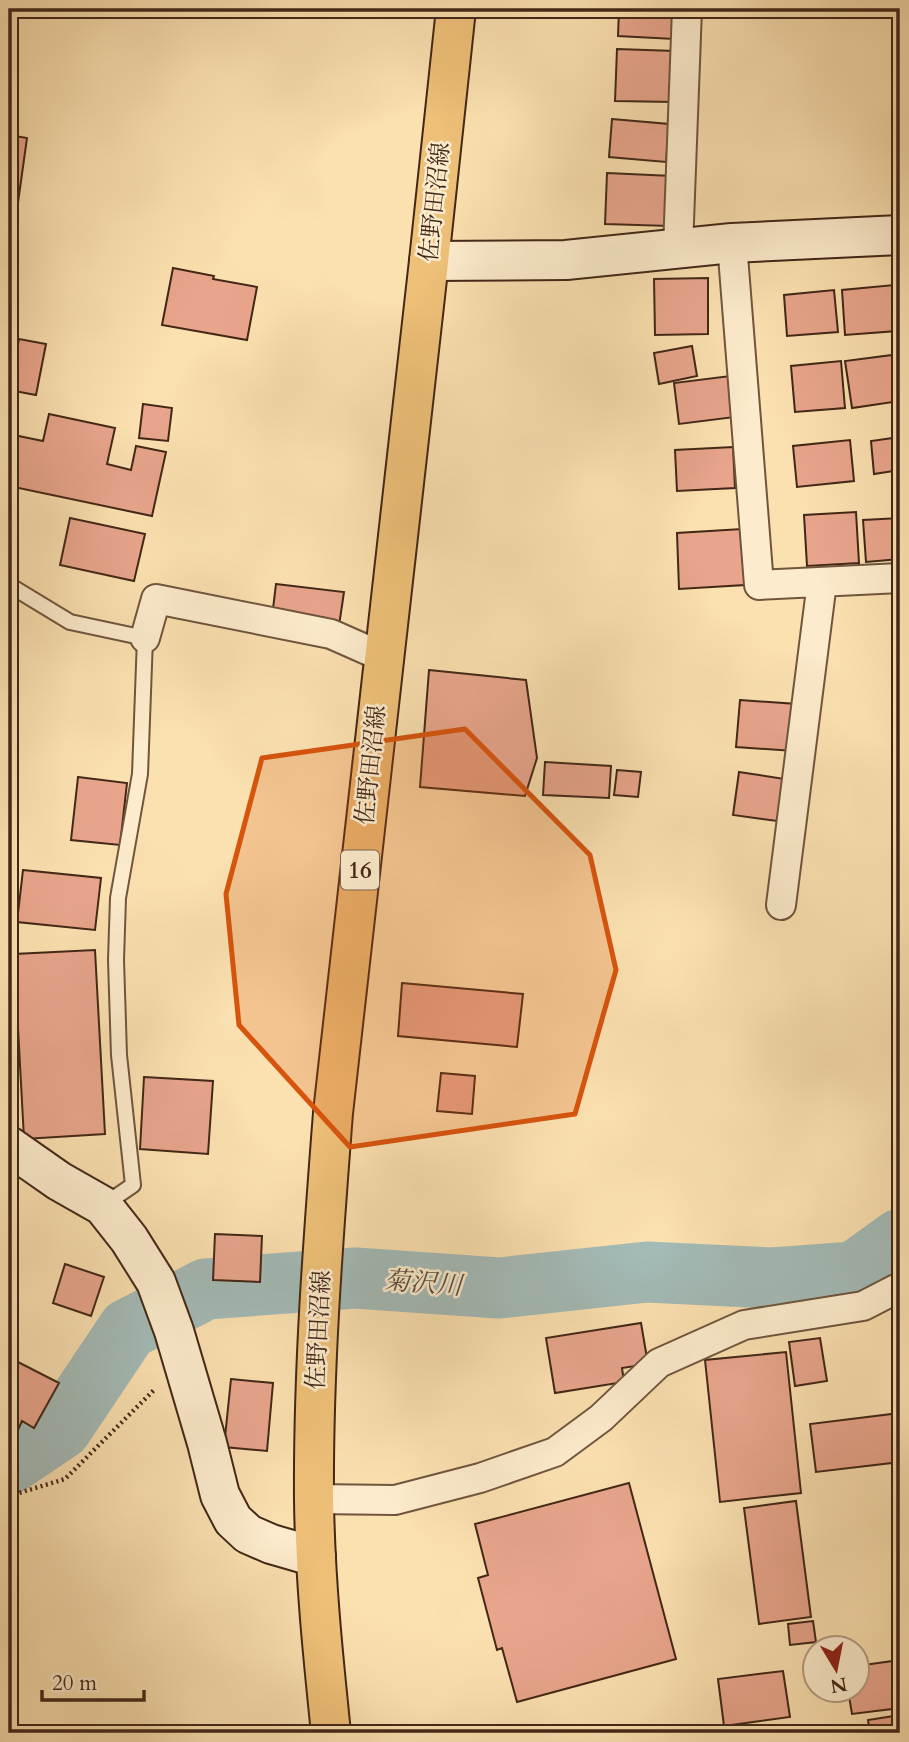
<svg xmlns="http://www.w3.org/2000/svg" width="909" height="1742" font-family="Cardo,'Noto Serif JP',serif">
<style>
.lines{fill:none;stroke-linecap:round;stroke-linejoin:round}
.river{stroke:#a3bab6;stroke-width:61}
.building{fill:#e8a58c;stroke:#422717;stroke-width:2}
.lane-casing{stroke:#70553d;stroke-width:18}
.street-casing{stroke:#70553d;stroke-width:32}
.secondary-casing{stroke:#422717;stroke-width:42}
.primary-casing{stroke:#422717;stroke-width:42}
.path{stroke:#422717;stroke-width:4.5;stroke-dasharray:2 3.5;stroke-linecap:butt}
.lane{stroke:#fcebcc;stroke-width:14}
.street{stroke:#fcebcc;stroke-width:28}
.secondary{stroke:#fcebcc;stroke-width:38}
.primary{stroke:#eec078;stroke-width:38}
.marked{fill:#d7540d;fill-opacity:0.2;stroke:#d7540d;stroke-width:5;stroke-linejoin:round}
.labels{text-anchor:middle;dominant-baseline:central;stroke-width:5;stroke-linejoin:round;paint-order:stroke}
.shield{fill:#fcebcc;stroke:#7a624d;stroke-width:2}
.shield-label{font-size:23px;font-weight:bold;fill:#422717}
.street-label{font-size:24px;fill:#422717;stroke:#fcebcc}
.water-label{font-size:26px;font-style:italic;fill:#5a4c3f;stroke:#fcebcc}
</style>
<rect width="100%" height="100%" fill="#fbe0b0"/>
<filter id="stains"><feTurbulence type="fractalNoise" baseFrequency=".00286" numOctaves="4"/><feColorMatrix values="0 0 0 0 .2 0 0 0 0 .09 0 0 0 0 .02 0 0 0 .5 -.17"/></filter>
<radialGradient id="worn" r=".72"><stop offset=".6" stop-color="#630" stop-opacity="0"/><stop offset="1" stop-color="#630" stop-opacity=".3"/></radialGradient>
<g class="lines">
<path class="river" d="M 9,1464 L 61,1429 L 128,1329 L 206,1289 L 355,1278 L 499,1288 L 647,1272 L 772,1278 L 854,1272 L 900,1239"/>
</g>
<path class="building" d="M 619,9 L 676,9 L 674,39 L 618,36 Z
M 617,49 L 675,51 L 674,102 L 615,101 Z
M 612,119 L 669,124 L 666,162 L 609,157 Z
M 9,135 L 27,138 L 10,260 L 9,260 Z
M 607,173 L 672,176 L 670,226 L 605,224 Z
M 173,268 L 214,276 L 213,279 L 257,287 L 247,340 L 162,325 Z
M 708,278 L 708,334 L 655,335 L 654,279 Z
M 894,285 L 897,331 L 845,335 L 842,290 Z
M 834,290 L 838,332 L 787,336 L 784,295 Z
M 19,339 L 46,344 L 36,395 L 9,390 Z
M 692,346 L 697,376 L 659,384 L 654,353 Z
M 900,354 L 900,401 L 852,408 L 845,361 Z
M 841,361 L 845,408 L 795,412 L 791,366 Z
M 738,375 L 743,416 L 679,424 L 674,383 Z
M 143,404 L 172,408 L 168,441 L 139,438 Z
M 49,414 L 115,428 L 107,464 L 131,470 L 136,446 L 166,452 L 152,516 L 9,486 L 9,434 L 43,441 Z
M 900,437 L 900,470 L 874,474 L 871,441 Z
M 850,440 L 854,481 L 797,487 L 793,446 Z
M 733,447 L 735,488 L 677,491 L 675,450 Z
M 856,512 L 859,563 L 807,566 L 804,515 Z
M 70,518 L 145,534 L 134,581 L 60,565 Z
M 900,518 L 900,559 L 866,562 L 863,520 Z
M 742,529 L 745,585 L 679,589 L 677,533 Z
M 276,584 L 344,592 L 339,626 L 272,617 Z
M 429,670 L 526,680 L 537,758 L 525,796 L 420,787 Z
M 740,700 L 797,704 L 794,751 L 736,747 Z
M 545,762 L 611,766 L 609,798 L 543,795 Z
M 617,770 L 641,772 L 638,797 L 614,795 Z
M 739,772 L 791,780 L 785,822 L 733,815 Z
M 78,777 L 127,783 L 120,845 L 71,840 Z
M 23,870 L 101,878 L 95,930 L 17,922 Z
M 95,950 L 105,1134 L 24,1139 L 14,954 Z
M 402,983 L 523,994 L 517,1047 L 398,1036 Z
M 441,1073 L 475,1076 L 472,1114 L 437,1111 Z
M 144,1077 L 213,1081 L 208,1154 L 140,1149 Z
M 215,1234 L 262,1236 L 260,1282 L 213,1280 Z
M 65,1264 L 104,1277 L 91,1316 L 53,1303 Z
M 641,1323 L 648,1364 L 622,1368 L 624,1382 L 555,1393 L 546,1338 Z
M 820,1338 L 827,1381 L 795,1386 L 789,1342 Z
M 786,1352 L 801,1493 L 720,1502 L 705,1360 Z
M 16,1361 L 59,1383 L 34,1428 L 22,1421 L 13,1441 L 9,1438 L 9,1371 Z
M 231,1379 L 273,1383 L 267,1451 L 224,1447 Z
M 900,1413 L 900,1462 L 816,1472 L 810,1424 Z
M 629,1483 L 676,1659 L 517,1702 L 502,1648 L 497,1650 L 478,1578 L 488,1575 L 475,1524 Z
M 796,1501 L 811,1617 L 759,1624 L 744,1508 Z
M 813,1621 L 816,1642 L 790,1645 L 788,1624 Z
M 900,1660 L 900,1708 L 852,1714 L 848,1690 L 856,1690 L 856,1666 Z
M 783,1671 L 790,1717 L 724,1726 L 718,1679 Z
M 900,1715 L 900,1733 L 870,1733 L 868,1720 Z"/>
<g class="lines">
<defs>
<path id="lane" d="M 9,585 L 70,622 L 145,638 L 140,774 L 118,898 L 116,960 L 119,1055 L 133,1185 L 104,1205"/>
<path id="street" d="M 732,243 L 759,585 L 900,578
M 678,248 L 687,9
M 145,638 L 156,599 L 331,634 L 383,657
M 781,905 L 822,582
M 314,1499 L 395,1500 L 480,1478 L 555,1452 L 601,1418 L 659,1363 L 744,1325 L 863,1306 L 900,1287"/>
<path id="secondary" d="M 429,261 L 566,260 L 732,243 L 900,235
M 9,1146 L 59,1181 L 103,1206 L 129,1239 L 156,1282 L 174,1331 L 207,1443 L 220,1495 L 233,1520 L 248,1534 L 271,1544 L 316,1557"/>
<path id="primary" d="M 331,1733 C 323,1656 315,1578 314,1500 C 313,1371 323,1242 333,1113 L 429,261 L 456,9"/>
</defs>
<use href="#lane" class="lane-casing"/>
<use href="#street" class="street-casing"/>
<use href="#secondary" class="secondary-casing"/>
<use href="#primary" class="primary-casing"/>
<path class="path" d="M 9,1496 L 65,1479 L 154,1390"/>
<use href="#lane" class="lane"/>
<use href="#street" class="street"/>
<use href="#secondary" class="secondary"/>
<use href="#primary" class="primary"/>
</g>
<path class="marked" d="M 465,729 L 590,855 L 616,970 L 575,1114 L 350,1147 L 239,1025 L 226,894 L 262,758 Z"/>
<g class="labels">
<rect class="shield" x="341" y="850.5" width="38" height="39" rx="5"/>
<g class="shield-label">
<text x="360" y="870">16</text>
</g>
<g class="street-label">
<text transform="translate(435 202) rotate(-84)">佐野田沼線</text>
<text transform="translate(371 765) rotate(-84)">佐野田沼線</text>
<text transform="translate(319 1330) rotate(-87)">佐野田沼線</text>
</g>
<g class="water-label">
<text transform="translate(423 1283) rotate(4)">菊沢川</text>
</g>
</g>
<rect width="909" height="1742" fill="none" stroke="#fbe0b0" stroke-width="35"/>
<rect x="10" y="10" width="888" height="1721" fill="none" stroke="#422717" stroke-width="3.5"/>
<rect x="18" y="18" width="874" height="1707" fill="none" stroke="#422717" stroke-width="2"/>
<g transform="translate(836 1669) rotate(170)"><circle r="33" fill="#fcebcc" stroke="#b29d84" stroke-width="2"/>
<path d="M0-5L12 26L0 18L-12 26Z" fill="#8f2418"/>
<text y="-10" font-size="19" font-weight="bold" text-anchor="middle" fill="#422717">N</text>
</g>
<path d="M42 1690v10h102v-10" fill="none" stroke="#422717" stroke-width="3.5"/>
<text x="52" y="1690" font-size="21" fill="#422717" stroke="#fcebcc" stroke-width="5" paint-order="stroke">20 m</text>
<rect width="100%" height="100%" filter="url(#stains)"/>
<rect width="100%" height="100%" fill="url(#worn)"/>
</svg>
